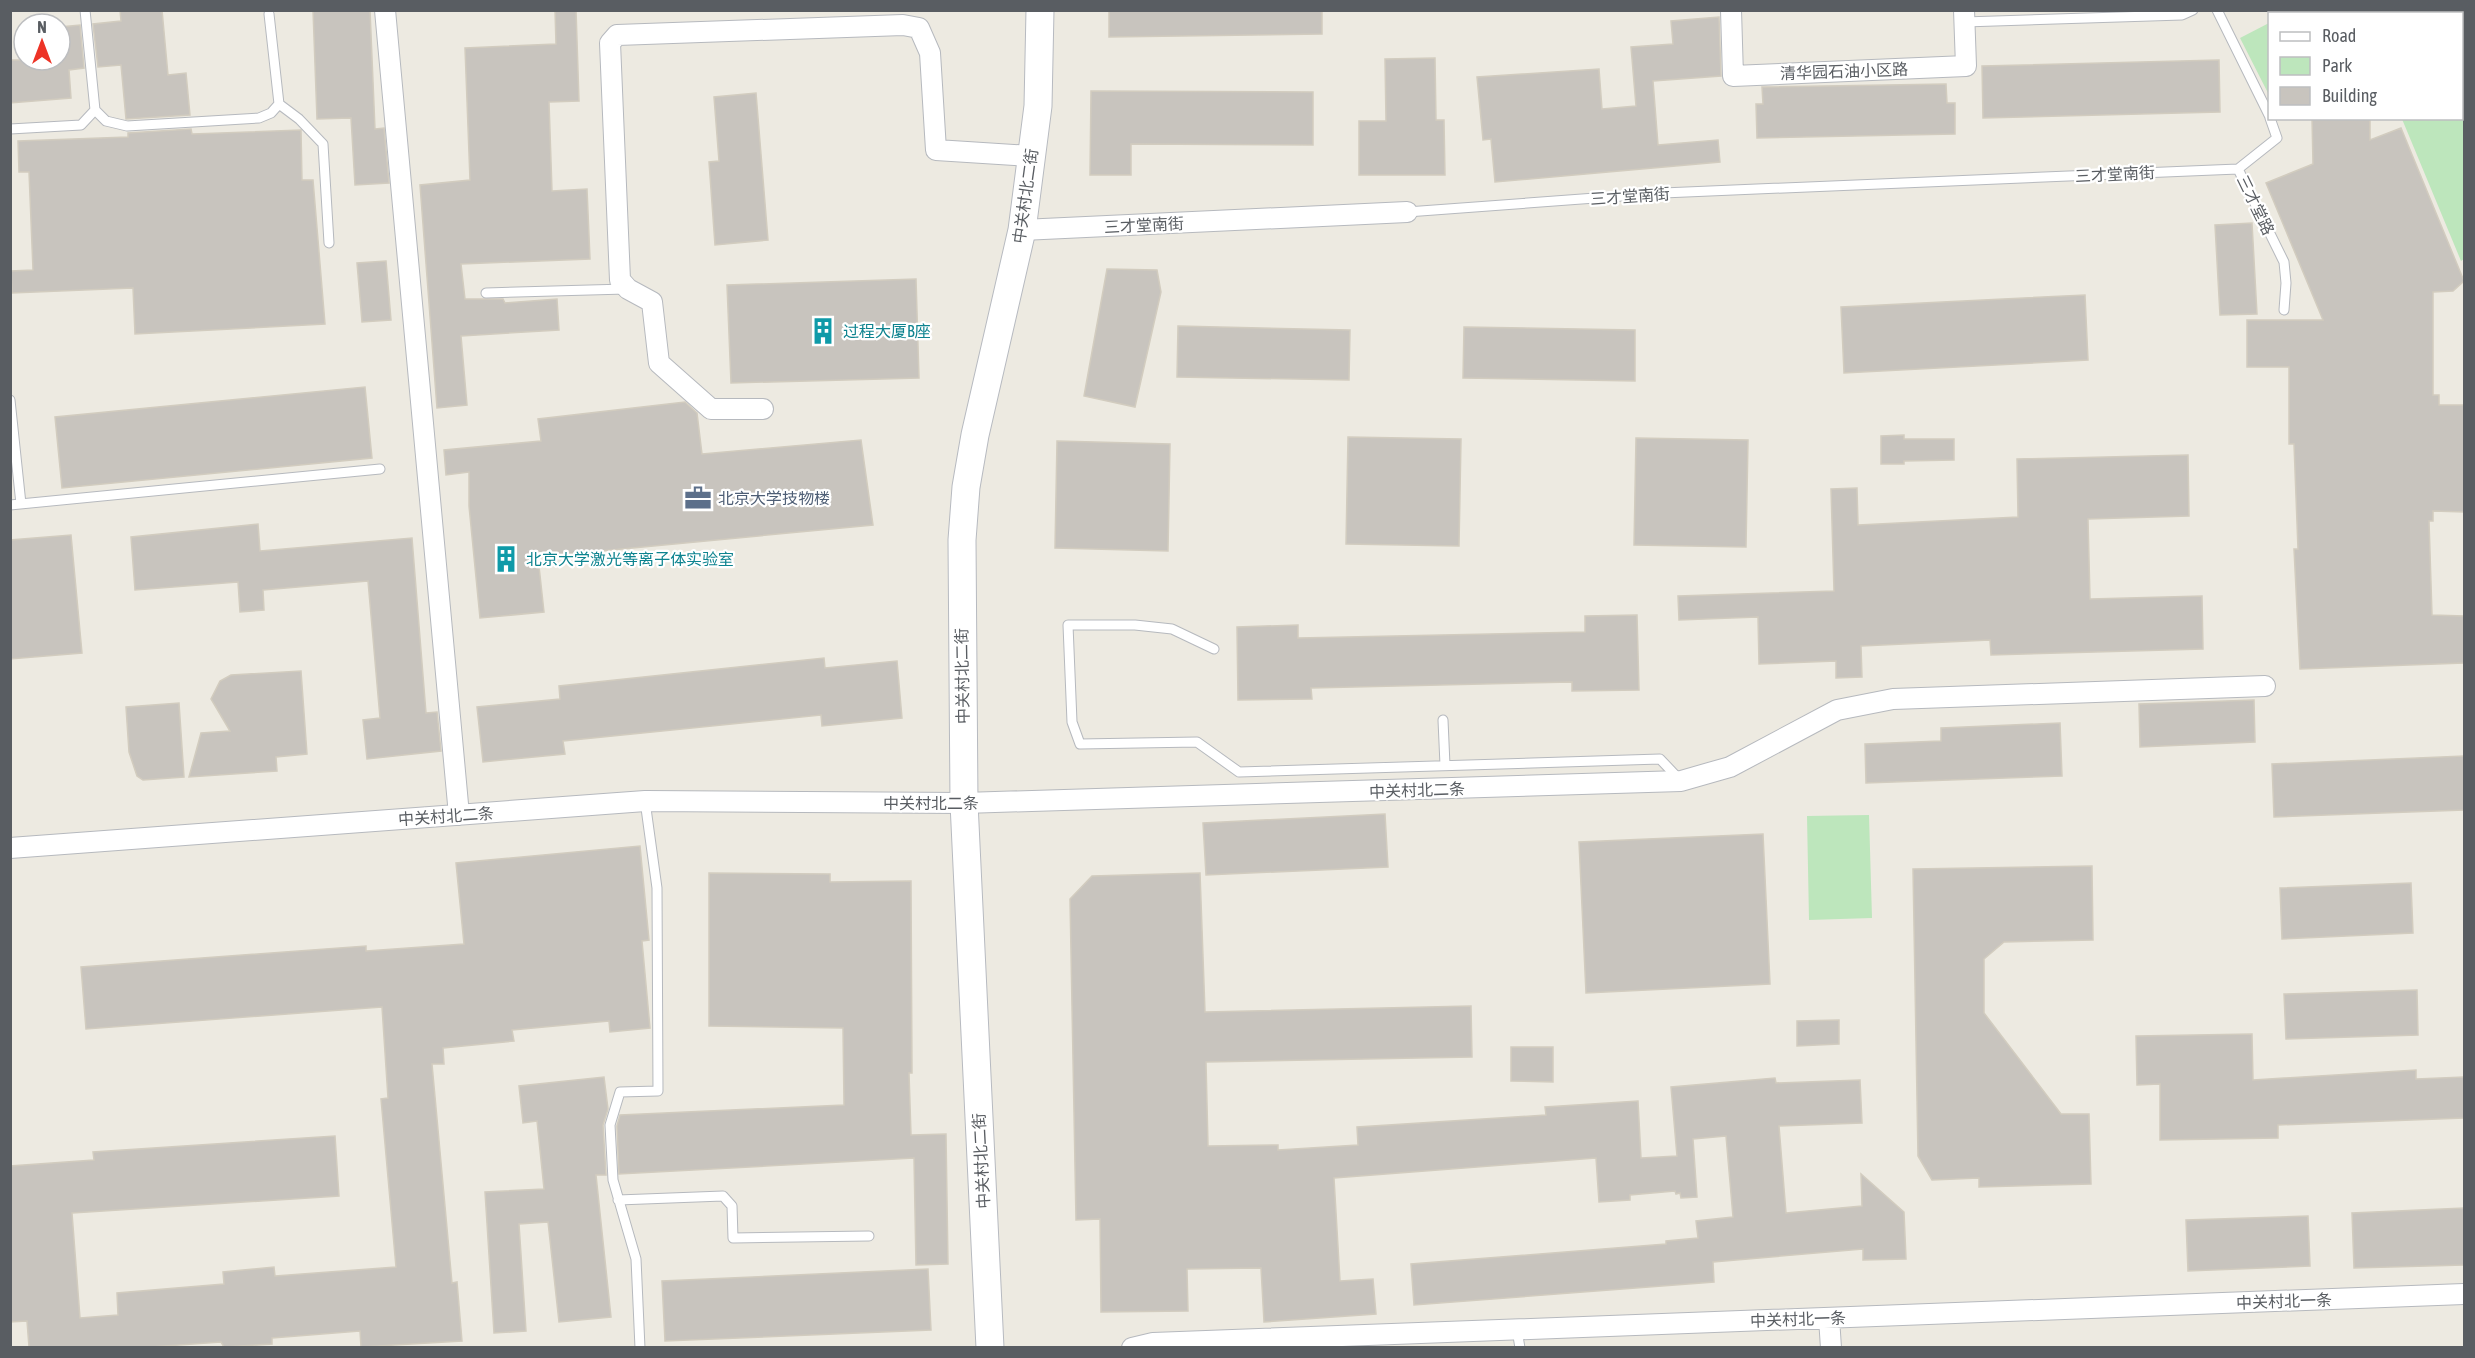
<svg xmlns="http://www.w3.org/2000/svg" width="2475" height="1358" font-family="'Asap Condensed','Noto Sans SC',sans-serif">
<style>
.green{fill:#bde6bc}
.building{fill:#c8c4be;stroke:#d2ccbf;stroke-width:1.5}
.lines{fill:none;stroke-linecap:round;stroke-linejoin:round}
.lane-casing{stroke:#b6b9be;stroke-width:11}
.street-casing{stroke:#b6b9be;stroke-width:22}
.secondary-casing{stroke:#b7bac0;stroke-width:29}
.lane{stroke:#fff;stroke-width:9}
.street{stroke:#fff;stroke-width:20}
.secondary{stroke:#fff;stroke-width:27}
.labels{text-anchor:middle;dominant-baseline:central;stroke-width:4.5;stroke-linejoin:round;paint-order:stroke}
.street-label{font-size:16px;fill:#595d62;stroke:#fff}
.culture-label{font-size:16px;fill:#0d838f;stroke:#fff;text-anchor:start}
.service-label{font-size:16px;fill:#4e5e75;stroke:#fff;text-anchor:start}
</style>
<rect width="100%" height="100%" fill="#edeae1"/>
<path class="green" d="M 2295,10 L 2464,11 L 2464,259 L 2461,261 L 2402,119 L 2462,118 L 2462,14 L 2289,13 Z
M 2269,23 L 2270,92 L 2268,93 L 2240,38 Z
M 1869,815 L 1872,918 L 1809,920 L 1807,816 Z"/>
<path class="building" d="M 120,10 L 162,10 L 168,75 L 186,73 L 190,115 L 126,119 L 121,65 L 98,67 L 93,24 L 121,21 Z
M 313,10 L 370,10 L 375,129 L 384,128 L 389,183 L 355,185 L 351,118 L 317,119 Z
M 555,10 L 576,10 L 579,101 L 549,102 L 552,191 L 587,189 L 590,259 L 461,264 L 465,299 L 503,299 L 505,303 L 557,299 L 559,330 L 461,336 L 467,405 L 437,408 L 420,185 L 470,180 L 465,48 L 556,44 Z
M 1109,10 L 1322,10 L 1322,34 L 1109,37 Z
M 1719,17 L 1721,76 L 1653,81 L 1658,145 L 1718,140 L 1720,162 L 1495,182 L 1491,139 L 1483,140 L 1477,77 L 1599,69 L 1602,109 L 1636,106 L 1631,47 L 1673,44 L 1671,21 Z
M 80,25 L 84,68 L 69,70 L 71,98 L 10,103 L 10,60 L 60,60 L 60,27 Z
M 1435,58 L 1436,120 L 1444,120 L 1445,175 L 1359,175 L 1359,121 L 1386,121 L 1385,59 Z
M 2219,60 L 2220,112 L 1983,118 L 1982,66 Z
M 1946,84 L 1947,103 L 1955,103 L 1955,134 L 1757,138 L 1756,104 L 1763,104 L 1762,87 Z
M 1091,91 L 1313,92 L 1313,145 L 1131,144 L 1131,175 L 1090,175 Z
M 756,93 L 768,240 L 715,245 L 709,162 L 719,161 L 714,97 Z
M 2312,118 L 2370,118 L 2370,140 L 2401,128 L 2464,281 L 2453,291 L 2433,292 L 2433,395 L 2439,395 L 2439,405 L 2464,405 L 2464,512 L 2433,511 L 2433,521 L 2429,521 L 2432,615 L 2464,616 L 2464,663 L 2300,669 L 2294,549 L 2298,549 L 2294,444 L 2289,444 L 2289,367 L 2247,367 L 2247,320 L 2323,320 L 2266,183 L 2313,164 Z
M 191,129 L 192,134 L 301,130 L 302,180 L 313,180 L 325,324 L 135,334 L 133,288 L 12,293 L 11,271 L 33,270 L 29,172 L 19,172 L 18,141 L 128,137 L 128,133 Z
M 2252,223 L 2257,314 L 2220,315 L 2215,225 Z
M 386,261 L 391,320 L 362,322 L 357,263 Z
M 1107,269 L 1157,270 L 1161,292 L 1135,407 L 1084,396 Z
M 916,279 L 919,378 L 731,383 L 727,285 Z
M 2085,295 L 2088,360 L 1844,373 L 1841,307 Z
M 1178,326 L 1350,330 L 1349,380 L 1177,377 Z
M 1464,327 L 1635,330 L 1635,381 L 1463,378 Z
M 365,387 L 372,458 L 62,488 L 55,417 Z
M 685,402 L 697,413 L 702,454 L 861,440 L 873,525 L 538,557 L 544,612 L 480,618 L 469,506 L 469,472 L 446,475 L 444,450 L 541,441 L 538,419 Z
M 1904,435 L 1904,439 L 1954,439 L 1954,460 L 1904,461 L 1904,464 L 1881,464 L 1881,436 Z
M 1348,437 L 1461,439 L 1459,546 L 1346,544 Z
M 1636,438 L 1748,440 L 1746,547 L 1634,545 Z
M 1057,441 L 1170,444 L 1168,551 L 1055,548 Z
M 2188,455 L 2189,516 L 2088,519 L 2090,599 L 2202,596 L 2203,649 L 1991,655 L 1990,640 L 1861,646 L 1862,677 L 1836,678 L 1836,661 L 1759,664 L 1758,617 L 1679,620 L 1678,596 L 1834,591 L 1831,489 L 1857,488 L 1858,525 L 2018,517 L 2017,459 Z
M 258,524 L 260,551 L 412,538 L 426,713 L 437,712 L 441,751 L 367,759 L 363,720 L 380,718 L 368,581 L 263,590 L 264,610 L 240,612 L 238,582 L 135,590 L 131,537 Z
M 71,535 L 82,653 L 10,659 L 10,540 Z
M 1637,615 L 1639,690 L 1572,691 L 1572,682 L 1311,688 L 1312,699 L 1238,700 L 1237,627 L 1298,625 L 1298,638 L 1585,632 L 1585,616 Z
M 824,658 L 825,668 L 897,661 L 902,718 L 822,726 L 821,715 L 563,741 L 565,754 L 483,762 L 477,707 L 560,699 L 559,686 Z
M 301,671 L 307,754 L 276,757 L 277,771 L 189,777 L 201,733 L 230,731 L 211,699 L 220,681 L 231,675 Z
M 2254,700 L 2255,742 L 2140,747 L 2139,704 Z
M 179,703 L 184,777 L 143,780 L 137,776 L 129,752 L 126,707 Z
M 2060,723 L 2062,776 L 1866,783 L 1865,744 L 1941,741 L 1941,728 Z
M 2464,756 L 2464,810 L 2274,817 L 2272,764 Z
M 1385,814 L 1388,867 L 1206,875 L 1203,823 Z
M 1763,834 L 1770,984 L 1586,993 L 1579,842 Z
M 640,846 L 649,940 L 642,941 L 650,1028 L 610,1032 L 609,1021 L 512,1030 L 514,1041 L 443,1048 L 444,1064 L 432,1064 L 452,1283 L 457,1282 L 462,1341 L 361,1347 L 360,1331 L 272,1338 L 272,1344 L 224,1347 L 221,1342 L 151,1347 L 29,1347 L 27,1321 L 10,1322 L 10,1166 L 94,1160 L 93,1152 L 335,1136 L 339,1196 L 72,1213 L 80,1318 L 118,1315 L 117,1293 L 224,1284 L 223,1272 L 274,1267 L 275,1276 L 396,1267 L 381,1099 L 388,1098 L 382,1007 L 86,1029 L 81,967 L 366,946 L 366,951 L 464,944 L 456,863 Z
M 2092,866 L 2093,940 L 2004,942 L 1984,959 L 1984,1013 L 2061,1114 L 2089,1114 L 2091,1184 L 1979,1187 L 1979,1178 L 1932,1180 L 1918,1156 L 1913,869 Z
M 709,873 L 830,874 L 830,882 L 911,881 L 912,1073 L 909,1073 L 911,1135 L 946,1134 L 948,1264 L 916,1265 L 914,1158 L 619,1174 L 617,1126 L 620,1115 L 844,1105 L 843,1028 L 709,1026 Z
M 1200,873 L 1205,1012 L 1471,1006 L 1472,1057 L 1206,1062 L 1208,1146 L 1278,1145 L 1278,1150 L 1358,1145 L 1357,1127 L 1546,1115 L 1545,1107 L 1638,1101 L 1641,1158 L 1677,1156 L 1671,1087 L 1775,1078 L 1776,1083 L 1860,1080 L 1862,1123 L 1779,1126 L 1786,1213 L 1862,1206 L 1861,1174 L 1904,1212 L 1906,1259 L 1863,1260 L 1863,1249 L 1713,1262 L 1714,1282 L 1414,1305 L 1411,1264 L 1666,1244 L 1666,1241 L 1698,1238 L 1696,1221 L 1733,1217 L 1726,1136 L 1693,1139 L 1697,1197 L 1681,1198 L 1680,1193 L 1676,1194 L 1675,1191 L 1630,1195 L 1630,1200 L 1599,1202 L 1596,1158 L 1334,1178 L 1340,1281 L 1373,1279 L 1376,1314 L 1264,1322 L 1261,1268 L 1187,1269 L 1188,1311 L 1101,1312 L 1100,1219 L 1076,1220 L 1070,899 L 1092,876 Z
M 2411,883 L 2413,933 L 2282,939 L 2280,888 Z
M 2417,990 L 2418,1035 L 2286,1039 L 2284,994 Z
M 1839,1020 L 1839,1044 L 1797,1046 L 1797,1021 Z
M 2252,1034 L 2253,1080 L 2416,1070 L 2416,1079 L 2464,1077 L 2464,1118 L 2278,1125 L 2278,1138 L 2160,1140 L 2160,1084 L 2137,1085 L 2136,1036 Z
M 1511,1047 L 1553,1047 L 1553,1082 L 1511,1081 Z
M 604,1077 L 608,1109 L 603,1125 L 606,1175 L 596,1175 L 611,1317 L 559,1322 L 548,1222 L 519,1224 L 526,1331 L 494,1333 L 485,1192 L 544,1189 L 537,1121 L 523,1123 L 519,1086 Z
M 2464,1208 L 2464,1265 L 2354,1268 L 2352,1213 Z
M 2308,1216 L 2310,1266 L 2188,1271 L 2186,1220 Z
M 928,1269 L 931,1330 L 665,1341 L 662,1281 Z"/>
<g class="lines">
<defs>
<path id="lane" d="M 2217,10 L 2270,117
M 1964,22 L 2182,15 L 2193,10
M 279,104 L 299,119 L 323,144 L 329,243
M 95,110 L 106,121 L 127,126 L 259,118 L 271,113 L 279,104 L 269,14
M 2270,118 L 2277,138 L 2238,169 L 2284,262 L 2286,283 L 2284,310
M 10,129 L 81,125 L 95,110 L 85,10
M 1407,212 L 1663,193 L 2238,169
M 486,293 L 626,289
M 10,400 L 21,504
M 10,505 L 380,469
M 1214,649 L 1172,629 L 1135,625 L 1068,625 L 1072,722 L 1080,744 L 1197,742 L 1239,772 L 1660,759 L 1679,779
M 1443,720 L 1445,765
M 618,1200 L 723,1196 L 732,1206 L 733,1238 L 869,1236
M 1517,1330 L 1520,1348
M 640,1348 L 636,1259 L 613,1180 L 610,1125 L 620,1092 L 658,1091 L 657,888 L 645,801"/>
<path id="street" d="M 385,10 L 459,815
M 1731,10 L 1733,76 L 1966,66 L 1964,10
M 1022,230 L 1407,212
M 763,409 L 711,409 L 659,363 L 652,302 L 628,289 L 620,280 L 610,43 L 617,35 L 903,25 L 919,28 L 930,53 L 936,150 L 1031,156
M 10,848 L 645,801 L 964,803 L 1681,781 L 1730,767 L 1837,710 L 1893,699 L 2265,686
M 1829,1318 L 1831,1348
M 1132,1348 L 1153,1343 L 2464,1294"/>
<path id="secondary" d="M 990,1348 L 964,803 L 962,540 L 966,487 L 975,435 L 1022,230 L 1038,106 L 1040,10"/>
</defs>
<use href="#lane" class="lane-casing"/>
<use href="#street" class="street-casing"/>
<use href="#secondary" class="secondary-casing"/>
<use href="#lane" class="lane"/>
<use href="#street" class="street"/>
<use href="#secondary" class="secondary"/>
</g>
<defs>
<symbol id="building-bare" viewBox="-9 -9 18 18"><path d="M-4-6H4V6H1V3H-1V6H-4ZM-2.5-4.3h1.7v1.8h-1.7ZM.8-4.3h1.7v1.8H.8ZM-2.5-1h1.7V.8h-1.7ZM.8-1h1.7V.8H.8Z" fill="#0f9aa8" stroke="#fff" stroke-width="2.5" paint-order="stroke"/></symbol>
<symbol id="office-bare" viewBox="-9 -9 18 18"><path d="M-6-3h4V-5.5h4V-3h4V5H-6ZM-1-4.5V-3h2v-1.5ZM-6 0V1H6V0Z" fill="#5c6f8a" stroke="#fff" stroke-width="2.5" paint-order="stroke"/></symbol>
</defs>
<g fill-rule="evenodd">
<use href="#building-bare" x="804" y="312" width="38" height="38"/>
<use href="#office-bare" x="679" y="479" width="38" height="38"/>
<use href="#building-bare" x="487" y="540" width="38" height="38"/>
</g>
<g class="labels">
<g class="street-label">
<text transform="translate(1844 71) rotate(-2)">清华园石油小区路</text>
<text transform="translate(2115 174) rotate(-3)">三才堂南街</text>
<text transform="translate(1025 196) rotate(-82)">中关村北二街</text>
<text transform="translate(1630 196) rotate(-4)">三才堂南街</text>
<text transform="translate(2256 205) rotate(64)">三才堂路</text>
<text transform="translate(1144 225) rotate(-3)">三才堂南街</text>
<text transform="translate(962 676) rotate(-91)">中关村北二街</text>
<text transform="translate(1417 790) rotate(-2)">中关村北二条</text>
<text x="931" y="803">中关村北二条</text>
<text transform="translate(446 816) rotate(-4)">中关村北二条</text>
<text transform="translate(981 1161) rotate(-93)">中关村北二街</text>
<text transform="translate(2284 1301) rotate(-2)">中关村北一条</text>
<text transform="translate(1798 1319) rotate(-2)">中关村北一条</text>
</g>
<g class="culture-label">
<text x="843" y="331">过程大厦B座</text>
<text x="526" y="559">北京大学激光等离子体实验室</text>
</g>
<g class="service-label">
<text x="718" y="498">北京大学技物楼</text>
</g>
</g>
<rect width="2475" height="1358" fill="none" stroke="#595d62" stroke-width="24"/>
<rect x="2268" y="12" width="195" height="108" fill="#ffffff" stroke="#bdbec0" stroke-width="1.5"/>
<rect x="2280" y="32" width="30" height="9" fill="#ffffff" stroke="#bdbec0" stroke-width="1.5"/>
<text x="2322" y="42" font-size="18" fill="#595d62">Road</text>
<rect x="2280" y="57" width="30" height="18" fill="#bde6bc" stroke="#bdbec0" stroke-width="1.5"/>
<text x="2322" y="72" font-size="18" fill="#595d62">Park</text>
<rect x="2280" y="87" width="30" height="18" fill="#c8c4be" stroke="#bdbec0" stroke-width="1.5"/>
<text x="2322" y="102" font-size="18" fill="#595d62">Building</text>
<g transform="translate(42 42)"><circle r="28" fill="#ffffff" stroke="#bdbec0" stroke-width="1.5"/>
<path d="M0-4.5L10 22L0 15L-10 22Z" fill="#ed3326"/>
<text y="-9" font-size="16" font-weight="bold" text-anchor="middle" fill="#595d62">N</text>
</g>
</svg>
